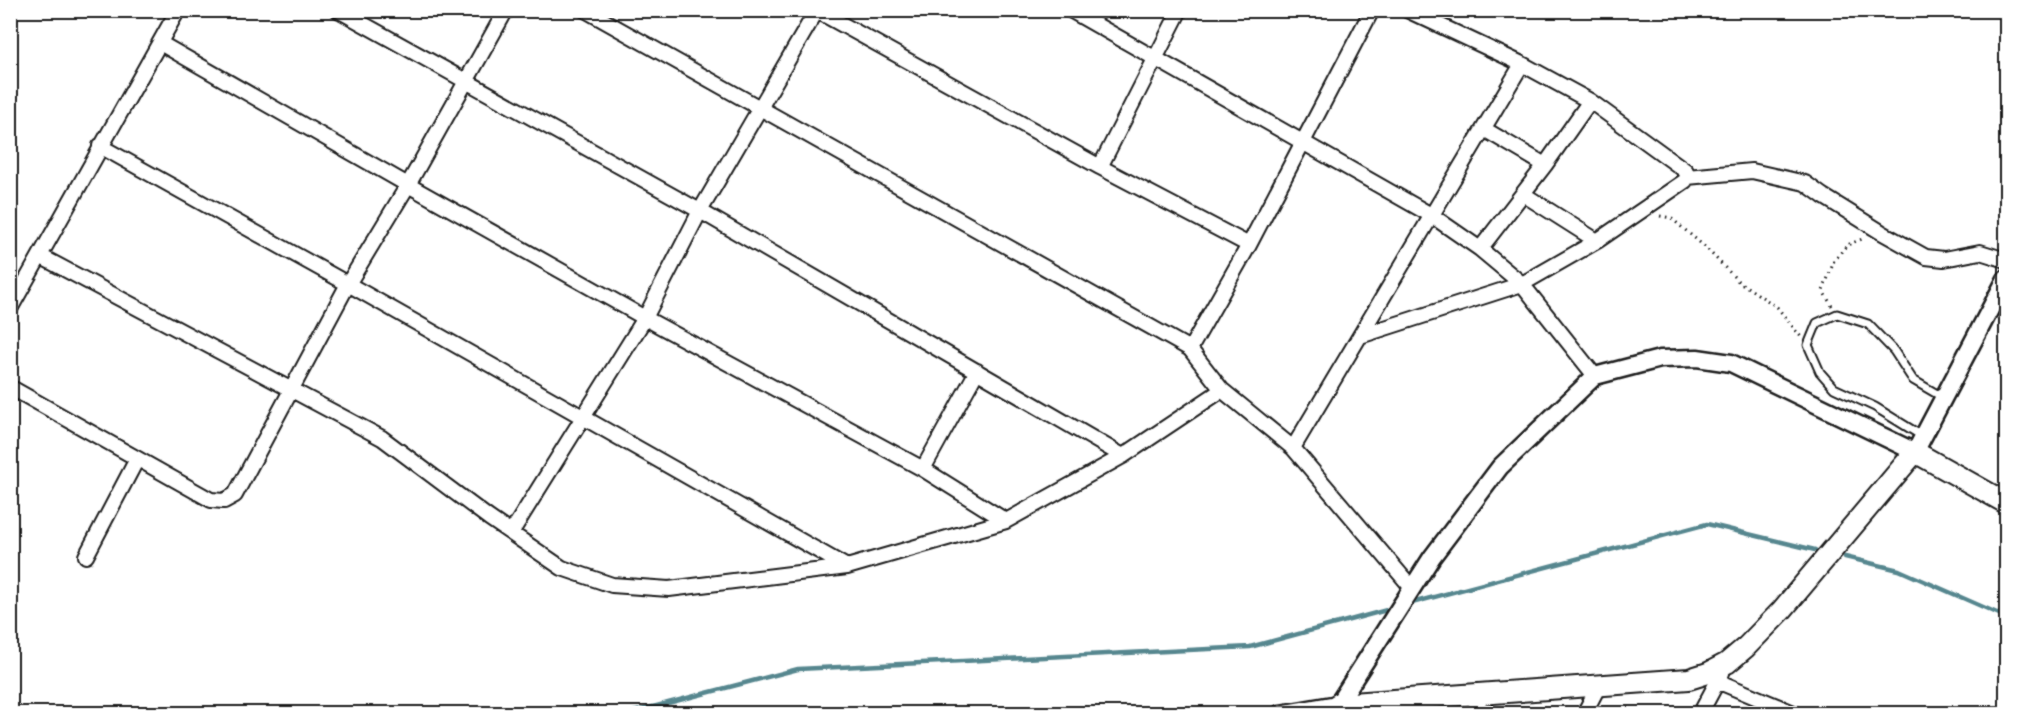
<svg xmlns="http://www.w3.org/2000/svg" width="2017" height="724" font-family="'Balsamiq Sans',sans-serif">
<style>
.lines{fill:none;stroke-linecap:round;stroke-linejoin:round}
.stream{stroke:#57878f;stroke-width:4.5}
.service-casing{stroke:#1c1c1c;stroke-width:11}
.minor-casing{stroke:#1c1c1c;stroke-width:18}
.tertiary-casing{stroke:#1c1c1c;stroke-width:21}
.secondary-casing{stroke:#1c1c1c;stroke-width:24}
.path{stroke:#1c1c1c;stroke-width:3;stroke-dasharray:1.5 4.5;stroke-linecap:butt}
.service{stroke:#fff;stroke-width:7}
.minor{stroke:#fff;stroke-width:14}
.tertiary{stroke:#fff;stroke-width:16}
.secondary{stroke:#fff;stroke-width:20}
</style>
<rect width="100%" height="100%" fill="#fff"/>
<filter id="ink" filterUnits="userSpaceOnUse"><feTurbulence type="fractalNoise" baseFrequency=".0167" numOctaves="2"/><feDisplacementMap in="SourceGraphic" scale="12" xChannelSelector="R" yChannelSelector="G"/><feConvolveMatrix kernelMatrix="1 2 1 2 8 2 1 2 1" color-interpolation-filters="sRGB"/></filter>
<g filter="url(#ink)">
<g class="lines">
<path class="stream" d="M 1845,557 L 1899,570 L 2006,617
M 1408,604 L 1707,524 L 1815,550
M 626,714 L 798,669 L 1250,647 L 1394,608"/>
<defs>
<path id="service" d="M 1922,436 L 1875,407 L 1834,388 L 1820,372 L 1808,345 L 1817,323 L 1837,314 L 1868,324 L 1894,351 L 1913,380 L 1944,398"/>
<path id="minor" d="M 338,10 L 700,211 L 1123,456
M 585,10 L 1190,349 L 1222,390 L 1293,448 L 1412,588
M 816,10 L 1100,167 L 1249,245
M 1070,10 L 1431,215 L 1480,249 L 1522,284 L 1595,376
M 1407,10 L 1522,64 L 1590,101 L 1686,171 L 1687,177
M 160,43 L 408,185 L 645,318 L 923,469 L 1006,521
M 1484,129 L 1545,165
M 100,146 L 348,284 L 847,567
M 1100,167 L 1180,10
M 1523,194 L 1597,241
M 1480,249 L 1545,165 L 1590,101
M 40,256 L 382,438 L 489,518 L 562,568 L 612,585 L 669,589 L 847,567 L 1006,521 L 1123,456 L 1222,390
M 10,309 L 178,10
M 1360,336 L 1522,284 L 1597,241 L 1685,181 L 1687,177 L 1752,171 L 1805,183 L 1823,196 L 1881,232 L 1926,257 L 1944,259 L 1980,252 L 2006,260
M 1190,349 L 1249,245 L 1372,10
M 10,387 L 211,500 L 224,501 L 235,495 L 348,284 L 408,185 L 506,10
M 1293,448 L 1522,64
M 923,469 L 977,371
M 511,533 L 645,318 L 700,211 L 817,10
M 86,556 L 137,459
M 1717,681 L 1796,714
M 1472,714 L 1483,694
M 1584,714 L 1599,685
M 1700,714 L 1722,673"/>
<path id="tertiary" d="M 1280,714 L 1338,704 L 1432,557 L 1500,467 L 1595,376 L 1660,359 L 1697,358 L 1731,363 L 1915,452 L 2006,279"/>
<path id="secondary" d="M 1332,714 L 1338,704 L 1689,679 L 1708,673 L 1727,663 L 1746,647 L 1782,610 L 1915,452 L 2006,503"/>
</defs>
<use href="#service" class="service-casing"/>
<use href="#minor" class="minor-casing"/>
<use href="#tertiary" class="tertiary-casing"/>
<use href="#secondary" class="secondary-casing"/>
<path class="path" d="M 1660,216 L 1671,218 L 1705,247 L 1738,281 L 1777,307 L 1801,337
M 1832,306 L 1823,291 L 1834,261 L 1847,245 L 1865,238"/>
<use href="#service" class="service"/>
<use href="#minor" class="minor"/>
<use href="#tertiary" class="tertiary"/>
<use href="#secondary" class="secondary"/>
</g>
</g>
<rect width="2017" height="724" fill="none" stroke="#fff" stroke-width="36"/>
<rect x="18" y="18" width="1981" height="688" fill="none" stroke="#1c1c1c" stroke-width="2" filter="url(#ink)"/>
</svg>
